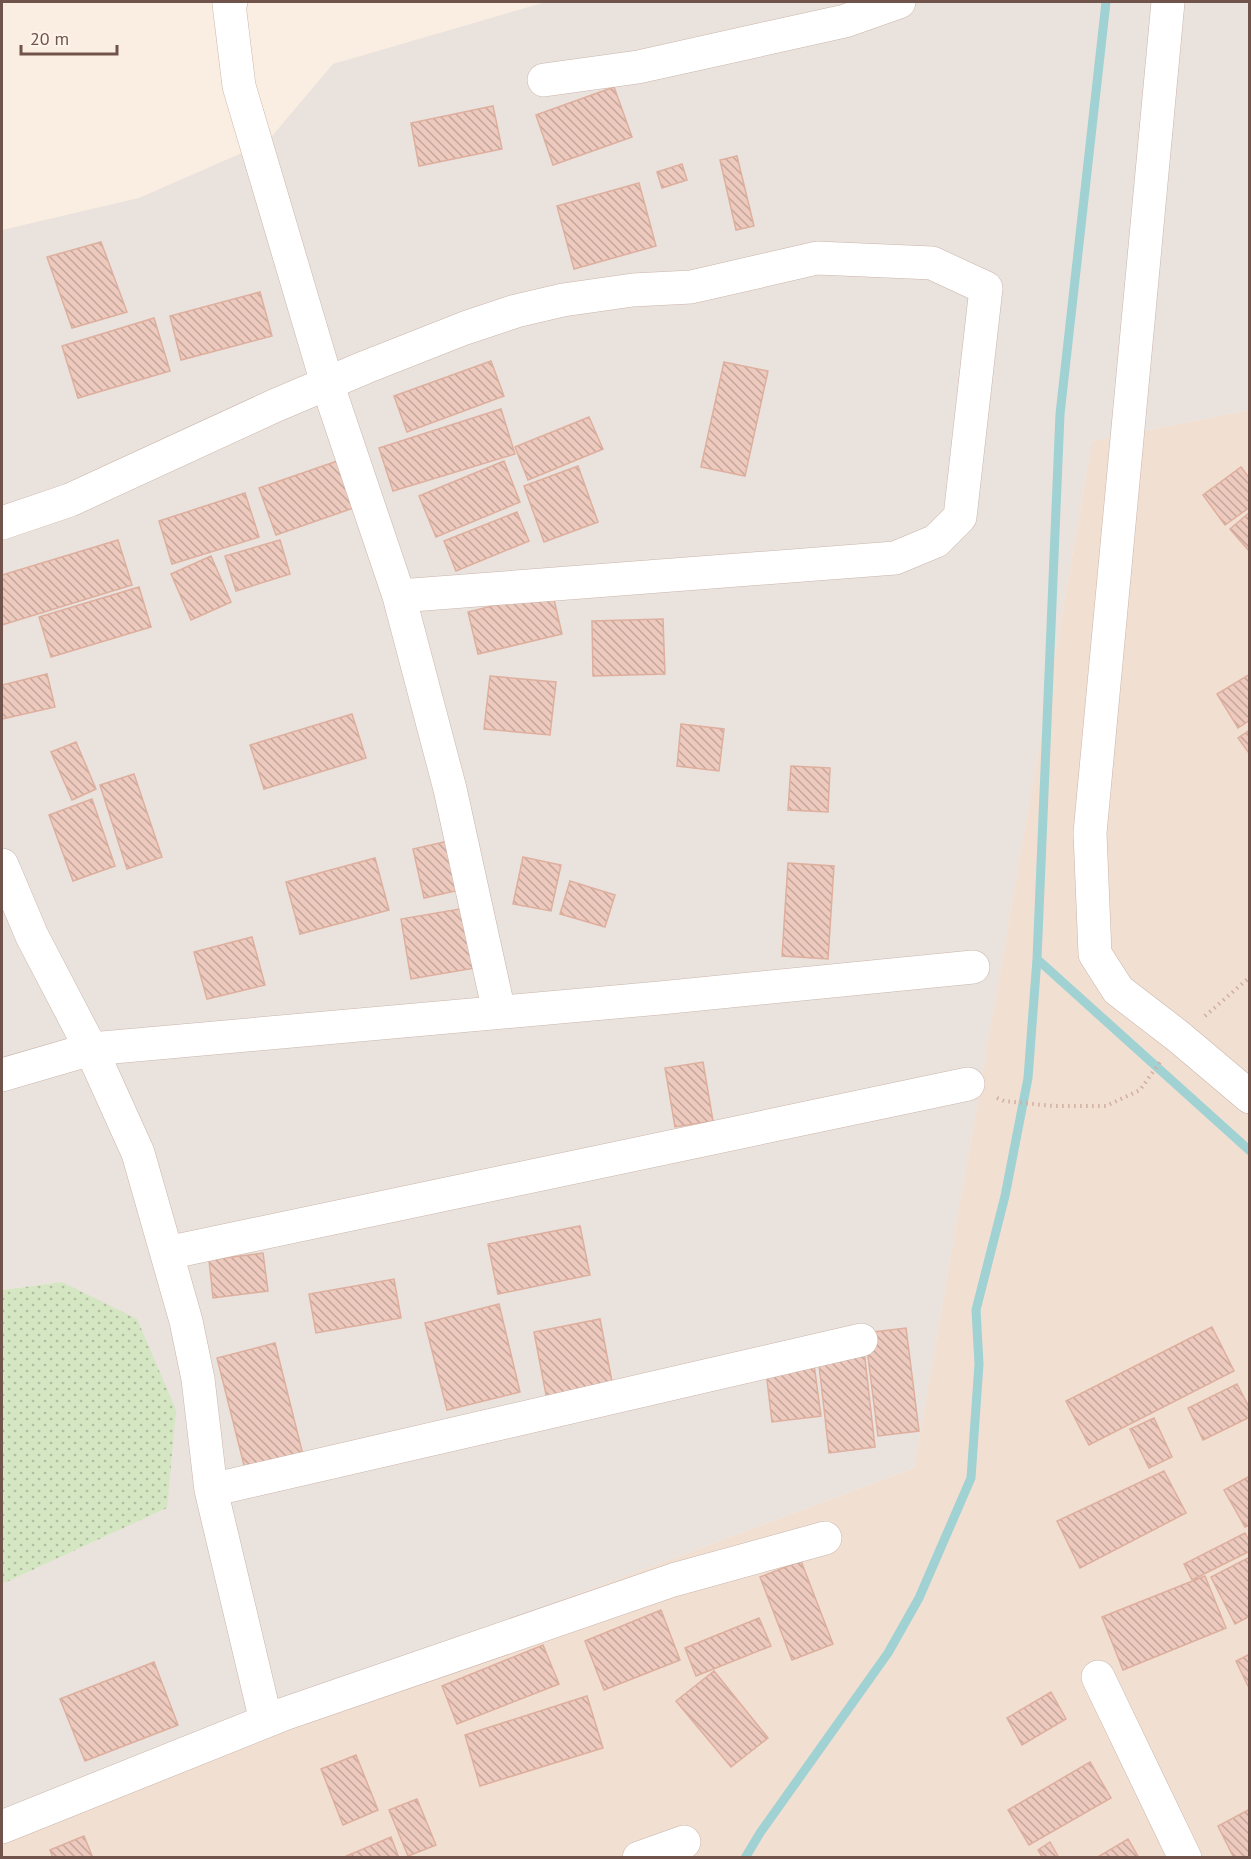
<svg xmlns="http://www.w3.org/2000/svg" width="1251" height="1859" font-family="'PT Sans',sans-serif">
<style>
.residential{fill:#f1dfd2}
.industrial{fill:#eae2dd}
.grass{fill:url(#grass-dots)}
.lines{fill:none;stroke-linecap:round;stroke-linejoin:round}
.stream{stroke:#a0d1d3;stroke-width:9}
.building{fill:url(#building-back-hatch);stroke:#deaf9e;stroke-width:1.5}
.minor-casing{stroke:#cab5aa;stroke-width:34}
.path{stroke:#d2aea0;stroke-width:4;stroke-dasharray:1.5 4.5;stroke-linecap:butt}
.minor{stroke:#fff;stroke-width:33}
</style>
<defs>
<pattern id="grass-dots" width="8" height="8" patternUnits="userSpaceOnUse" patternTransform="scale(1.5)"><rect width="8" height="8" fill="#d5e6c3"/><path d="M2 2h.1M6 6h.1" fill="none" stroke="#b1bda0" stroke-width="1.8" stroke-linecap="round"/></pattern>
<pattern id="building-back-hatch" width="6" height="6" patternUnits="userSpaceOnUse" patternTransform="scale(1.5)"><rect width="6" height="6" fill="#edcabd"/><path d="M-1 5l2 2M0 0l6 6M5-1l2 2" fill="none" stroke="#c4a79c"/></pattern>
</defs>
<rect width="100%" height="100%" fill="#faeee3"/>
<path class="residential" d="M 1249,410 L 1249,1857 L 2,1858 L 2,1810 L 914,1468 L 1092,441 Z"/>
<path class="industrial" d="M 546,2 L 1249,2 L 1249,410 L 1092,441 L 914,1468 L 2,1810 L 2,1584 L 167,1508 L 62,1282 L 2,1290 L 2,230 L 139,198 L 267,142 L 333,64 Z"/>
<path class="grass" d="M 62,1282 L 137,1319 L 176,1410 L 167,1508 L 2,1584 L 2,1290 Z"/>
<g class="lines">
<path class="stream" d="M 1037,959 L 1250,1151
M 745,1858 L 760,1833 L 888,1653 L 919,1598 L 971,1478 L 979,1364 L 976,1310 L 1005,1196 L 1028,1078 L 1037,959 L 1060,414 L 1106,2"/>
</g>
<path class="building" d="M 614,87 L 632,137 L 553,165 L 536,115 Z
M 493,106 L 502,149 L 419,166 L 411,123 Z
M 737,156 L 754,226 L 736,230 L 720,160 Z
M 682,164 L 687,180 L 662,188 L 657,172 Z
M 639,183 L 656,246 L 574,269 L 557,206 Z
M 101,242 L 127,312 L 72,328 L 47,257 Z
M 260,292 L 272,336 L 181,360 L 170,316 Z
M 154,318 L 170,371 L 78,398 L 62,346 Z
M 491,361 L 504,396 L 407,432 L 394,396 Z
M 724,362 L 768,371 L 745,476 L 701,467 Z
M 501,409 L 515,454 L 393,491 L 379,448 Z
M 589,417 L 603,449 L 528,480 L 515,447 Z
M 346,458 L 362,505 L 276,535 L 259,488 Z
M 504,461 L 520,502 L 436,537 L 419,496 Z
M 578,466 L 598,522 L 544,542 L 524,486 Z
M 1241,467 L 1250,479 L 1250,507 L 1225,525 L 1203,495 Z
M 245,493 L 259,537 L 172,564 L 159,521 Z
M 517,512 L 529,541 L 456,571 L 444,541 Z
M 1250,512 L 1250,552 L 1230,529 Z
M 118,540 L 132,585 L 2,625 L 2,575 Z
M 280,540 L 290,574 L 236,591 L 225,556 Z
M 211,556 L 231,602 L 191,620 L 171,574 Z
M 139,587 L 151,627 L 51,657 L 39,617 Z
M 552,591 L 562,634 L 478,654 L 468,612 Z
M 663,619 L 665,674 L 593,676 L 592,621 Z
M 47,674 L 55,707 L 2,719 L 2,685 Z
M 1250,674 L 1250,720 L 1238,728 L 1217,694 Z
M 490,676 L 556,682 L 550,735 L 484,729 Z
M 352,714 L 366,758 L 264,789 L 250,745 Z
M 681,724 L 724,729 L 719,771 L 677,766 Z
M 1250,730 L 1250,753 L 1249,753 L 1238,738 Z
M 76,742 L 96,789 L 72,800 L 51,752 Z
M 791,766 L 830,768 L 828,812 L 788,810 Z
M 134,774 L 162,857 L 127,869 L 100,785 Z
M 92,799 L 115,866 L 73,881 L 49,815 Z
M 453,840 L 464,889 L 424,898 L 413,849 Z
M 523,857 L 561,865 L 551,911 L 513,904 Z
M 375,858 L 389,910 L 300,934 L 286,882 Z
M 788,863 L 834,866 L 828,959 L 782,956 Z
M 570,881 L 615,895 L 605,927 L 560,914 Z
M 471,907 L 481,967 L 411,979 L 401,919 Z
M 252,937 L 265,985 L 207,999 L 194,952 Z
M 703,1062 L 713,1121 L 675,1127 L 665,1068 Z
M 580,1226 L 590,1275 L 498,1294 L 488,1244 Z
M 263,1253 L 268,1291 L 213,1298 L 209,1260 Z
M 394,1279 L 401,1318 L 316,1333 L 309,1294 Z
M 499,1304 L 520,1392 L 447,1410 L 425,1323 Z
M 600,1319 L 614,1392 L 548,1405 L 534,1332 Z
M 1212,1327 L 1234,1371 L 1089,1445 L 1066,1401 Z
M 906,1328 L 919,1431 L 878,1436 L 865,1333 Z
M 275,1343 L 303,1455 L 245,1469 L 217,1358 Z
M 864,1350 L 875,1447 L 829,1453 L 818,1356 Z
M 813,1357 L 821,1416 L 772,1422 L 765,1363 Z
M 1237,1384 L 1250,1409 L 1250,1417 L 1203,1440 L 1188,1408 Z
M 1154,1418 L 1172,1457 L 1149,1468 L 1130,1429 Z
M 1164,1471 L 1186,1513 L 1080,1568 L 1057,1521 Z
M 1250,1476 L 1250,1525 L 1245,1527 L 1224,1490 Z
M 1245,1533 L 1250,1542 L 1250,1551 L 1192,1580 L 1184,1564 Z
M 1250,1557 L 1250,1616 L 1235,1624 L 1211,1577 Z
M 801,1561 L 833,1644 L 792,1660 L 760,1577 Z
M 1205,1576 L 1226,1628 L 1123,1670 L 1102,1617 Z
M 661,1610 L 680,1660 L 604,1690 L 585,1641 Z
M 759,1618 L 771,1646 L 696,1676 L 685,1648 Z
M 543,1645 L 559,1684 L 457,1724 L 442,1686 Z
M 1250,1654 L 1250,1690 L 1236,1661 Z
M 154,1662 L 178,1725 L 85,1761 L 60,1699 Z
M 714,1671 L 768,1738 L 731,1767 L 676,1701 Z
M 1051,1692 L 1066,1719 L 1022,1745 L 1007,1718 Z
M 587,1696 L 603,1748 L 480,1786 L 465,1735 Z
M 356,1755 L 378,1810 L 343,1825 L 321,1769 Z
M 1090,1762 L 1111,1798 L 1029,1845 L 1008,1810 Z
M 417,1799 L 436,1845 L 408,1856 L 389,1810 Z
M 1250,1809 L 1250,1858 L 1234,1858 L 1218,1826 Z
M 84,1836 L 93,1858 L 53,1858 L 50,1850 Z
M 391,1837 L 399,1858 L 342,1858 Z
M 1128,1839 L 1139,1858 L 1096,1858 Z
M 1050,1842 L 1059,1858 L 1043,1858 L 1038,1850 Z"/>
<g class="lines">
<defs>
<path id="minor" d="M 231,2 L 229,4 L 239,86 L 327,383 L 399,596 L 450,789 L 499,1012
M 1168,2 L 1090,833 L 1095,954 L 1118,990 L 1179,1037 L 1250,1097
M 544,80 L 638,67 L 845,21 L 899,2
M 2,523 L 70,500 L 274,406 L 366,367 L 465,328 L 516,311 L 563,300 L 633,290 L 691,287 L 817,258 L 932,263 L 986,288 L 960,517 L 936,541 L 895,558 L 399,596
M 2,865 L 32,936 L 91,1049 L 138,1153 L 186,1321 L 198,1379 L 211,1490 L 266,1721
M 2,1075 L 91,1049 L 660,998 L 973,967
M 167,1253 L 968,1084
M 211,1490 L 861,1340
M 1098,1677 L 1185,1858
M 2,1827 L 284,1714 L 673,1580 L 825,1538
M 639,1858 L 684,1842"/>
</defs>
<use href="#minor" class="minor-casing"/>
<path class="path" d="M 1205,1016 L 1250,977
M 997,1098 L 1004,1101 L 1053,1106 L 1106,1106 L 1140,1090 L 1160,1062"/>
<use href="#minor" class="minor"/>
</g>
<rect width="1251" height="1859" fill="none" stroke="#70544b" stroke-width="6"/>
<path d="M21 45v9h96v-9" fill="none" stroke="#70544b" stroke-width="3"/>
<text x="30" y="45" font-size="18" fill="#70544b" stroke="#fdf3e8" stroke-width="4.5" paint-order="stroke">20 m</text>
</svg>
